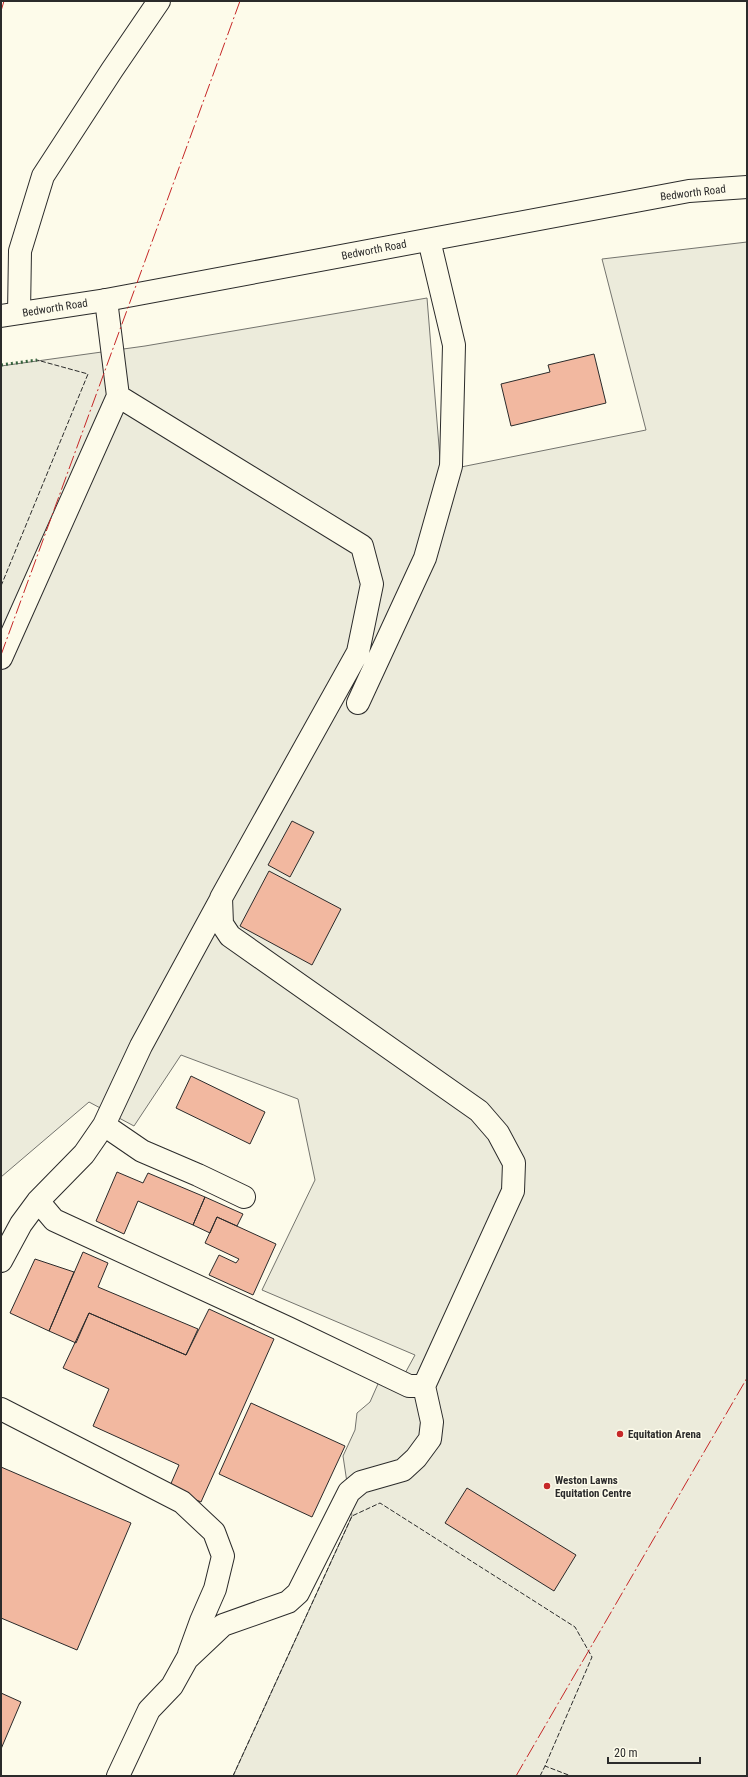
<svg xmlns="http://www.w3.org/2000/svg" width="748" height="1777" font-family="'Roboto Condensed',sans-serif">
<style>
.green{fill:#ecebdb;stroke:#74746e}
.building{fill:#f2b8a0;stroke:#2b2b2b}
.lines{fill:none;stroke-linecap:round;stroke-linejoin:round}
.minor-casing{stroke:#2b2b2b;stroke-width:24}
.major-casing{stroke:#2b2b2b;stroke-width:24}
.minor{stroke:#fdfbea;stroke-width:22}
.major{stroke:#fdfbea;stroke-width:22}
.hedge{stroke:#34623c;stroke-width:3;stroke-dasharray:2 3;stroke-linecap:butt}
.fence{stroke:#2b2b2b;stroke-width:1;stroke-dasharray:5 2;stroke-linecap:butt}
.power{stroke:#c62828;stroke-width:1;stroke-dasharray:14 3 2 3;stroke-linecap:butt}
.poi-dot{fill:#c62828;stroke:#fdfbea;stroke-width:1.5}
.labels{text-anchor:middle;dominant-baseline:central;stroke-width:3;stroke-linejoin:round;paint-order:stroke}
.street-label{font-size:11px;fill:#2b2b2b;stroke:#fdfbea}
.poi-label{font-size:11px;font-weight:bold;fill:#2b2b2b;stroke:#fdfbea;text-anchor:start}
</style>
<rect width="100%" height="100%" fill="#fdfbea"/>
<path class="green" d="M 747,242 L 747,1776 L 233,1776 L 352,1516 L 343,1456 L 355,1430 L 357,1413 L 370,1402 L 385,1368 L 403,1377 L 415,1355 L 262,1290 L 315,1180 L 298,1099 L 181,1055 L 134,1126 L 89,1102 L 1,1177 L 1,366 L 145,346 L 427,298 L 441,471 L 646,430 L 602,259 Z"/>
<path class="building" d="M 594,354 L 606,403 L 511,426 L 501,384 L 550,372 L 548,365 Z
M 292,821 L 314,832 L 290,877 L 268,865 Z
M 269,871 L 341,909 L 312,965 L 240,926 Z
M 191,1076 L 265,1112 L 250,1144 L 176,1108 Z
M 117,1172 L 143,1183 L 148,1173 L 205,1197 L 193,1225 L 138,1201 L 124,1234 L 96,1221 Z
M 205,1197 L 243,1214 L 237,1226 L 217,1217 L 210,1233 L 193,1225 Z
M 217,1217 L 276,1244 L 253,1295 L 209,1275 L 219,1255 L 236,1263 L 239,1259 L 205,1243 Z
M 83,1252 L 108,1263 L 98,1287 L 198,1329 L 186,1355 L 89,1313 L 76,1343 L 49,1331 Z
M 35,1259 L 74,1272 L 49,1331 L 10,1313 Z
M 209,1309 L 274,1339 L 201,1502 L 169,1488 L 179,1465 L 93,1426 L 109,1389 L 63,1368 L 89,1313 L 186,1355 Z
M 251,1403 L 345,1446 L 312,1517 L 219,1474 Z
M 1,1467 L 131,1523 L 77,1650 L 1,1618 Z
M 467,1488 L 576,1555 L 554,1591 L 445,1523 Z
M 1,1693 L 21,1702 L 1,1749 Z"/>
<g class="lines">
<defs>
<path id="minor" d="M 19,313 L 20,251 L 43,176 L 112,70 L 159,1
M 1,658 L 118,396 L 106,300
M 358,703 L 425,558 L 451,466 L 454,345 L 429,240
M 104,1125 L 142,1151 L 198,1175 L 244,1197
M 38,1201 L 54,1220 L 288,1328 L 409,1386 L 424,1386
M 1,1261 L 21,1224 L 38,1201 L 84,1154 L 104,1125 L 141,1046 L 221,899
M 1,1409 L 182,1502 L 214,1532 L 223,1556 L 215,1589 L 201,1621 L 189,1654
M 118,1776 L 149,1710 L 172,1686 L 187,1659 L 223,1625 L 288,1602 L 298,1593 L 349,1492 L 361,1482 L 403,1470 L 416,1458 L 430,1439 L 432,1422 L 424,1386 L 513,1191 L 514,1163 L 498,1133 L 479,1111 L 230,936 L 222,924 L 221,898 L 358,652 L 372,584 L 362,546 L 118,396"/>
<path id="major" d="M 1,316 L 106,300 L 689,191 L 747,187"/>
</defs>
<use href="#minor" class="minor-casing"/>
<use href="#major" class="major-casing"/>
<use href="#minor" class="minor"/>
<use href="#major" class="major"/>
<path class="hedge" d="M 1,365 L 37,360"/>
<path class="fence" d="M 1,586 L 88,374 L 37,360
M 233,1776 L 352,1516 L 380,1503 L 575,1627 L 592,1657 L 545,1766 L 571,1776
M 540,1776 L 545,1766"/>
<path class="power" d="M 1,11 L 4,1
M 1,655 L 240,1
M 516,1776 L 747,1378"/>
</g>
<g class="poi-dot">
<circle cx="620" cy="1434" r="4"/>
<circle cx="547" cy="1486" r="4"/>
</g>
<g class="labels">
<g class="street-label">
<text transform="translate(693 193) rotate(-7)">Bedworth Road</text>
<text transform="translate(374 250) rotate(-11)">Bedworth Road</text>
<text transform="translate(55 308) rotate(-9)">Bedworth Road</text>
</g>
<g class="poi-label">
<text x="628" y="1434">Equitation Arena</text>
<text x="555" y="1480">Weston Lawns<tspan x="555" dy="13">Equitation Centre</tspan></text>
</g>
</g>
<rect width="748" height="1777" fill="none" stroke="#2b2b2b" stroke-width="4"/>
<path d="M608 1757v6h92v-6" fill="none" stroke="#2b2b2b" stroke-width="2"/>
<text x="614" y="1757" font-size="12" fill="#2b2b2b" stroke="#fdfbea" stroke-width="3" paint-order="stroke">20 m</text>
</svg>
